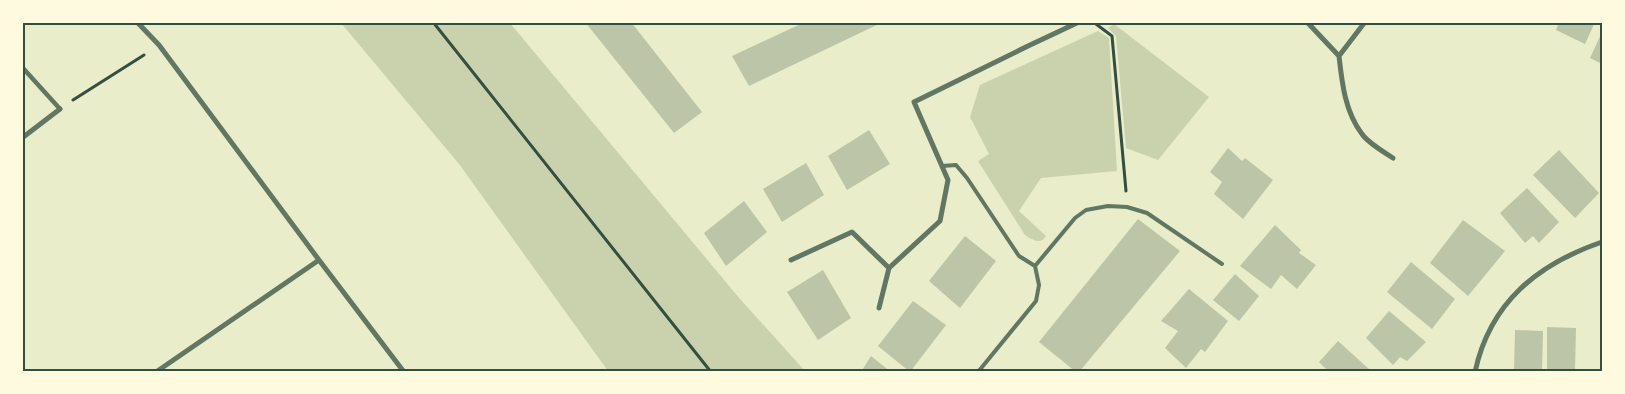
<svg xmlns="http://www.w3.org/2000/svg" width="1625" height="394" font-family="Commissioner,sans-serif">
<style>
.green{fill:#cad2ad}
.building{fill:#bcc5a7}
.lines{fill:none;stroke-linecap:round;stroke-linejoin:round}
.path{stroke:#344e41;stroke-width:3}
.service{stroke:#617663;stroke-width:4}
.pedestrian{stroke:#617663;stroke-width:4.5}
.minor{stroke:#617663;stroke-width:5}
.neatline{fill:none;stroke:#344e41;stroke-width:2}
</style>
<rect width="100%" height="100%" fill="#e9edc9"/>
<path class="green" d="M 341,23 L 510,23 L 740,299 L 805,371 L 608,371 L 459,164 Z
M 1114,24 L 1209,97 L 1158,160 L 1126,148 L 1116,36 L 1108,28 Z
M 1098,31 L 1109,38 L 1117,171 L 1041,178 L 1019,211 L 1046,236 C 1041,245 1032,240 1025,235 L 978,161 L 989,154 L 970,117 L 980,85 Z"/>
<path class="building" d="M 585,22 L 631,22 L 702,112 L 674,133 Z
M 805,22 L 883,22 L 749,86 L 732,56 Z
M 1559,22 L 1595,22 L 1585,44 L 1556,30 Z
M 1602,32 L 1602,64 L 1590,58 Z
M 869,130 L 890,164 L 847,190 L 828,156 Z
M 1228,148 L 1242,161 L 1245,158 L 1273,180 L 1243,219 L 1214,194 L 1222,182 L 1210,172 Z
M 1559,150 L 1599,193 L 1575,218 L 1533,175 Z
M 806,163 L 824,195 L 782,222 L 763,189 Z
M 1527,188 L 1559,222 L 1539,243 L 1533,236 L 1525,243 L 1500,213 Z
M 744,201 L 767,232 L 726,266 L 704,233 Z
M 1138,219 L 1180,251 L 1079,372 L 1076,372 L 1039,342 Z
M 1463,220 L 1505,251 L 1468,296 L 1430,263 Z
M 1275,225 L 1301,250 L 1299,253 L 1316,265 L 1297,289 L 1281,275 L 1271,289 L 1240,266 Z
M 965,236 L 996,261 L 960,308 L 929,281 Z
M 1411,262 L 1455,299 L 1432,329 L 1387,292 Z
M 823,270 L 851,318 L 818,340 L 787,292 Z
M 1235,274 L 1259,296 L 1239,321 L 1213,300 Z
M 1189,289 L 1228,321 L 1205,352 L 1201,349 L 1186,368 L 1165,348 L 1178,331 L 1161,321 Z
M 913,301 L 946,325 L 910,372 L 878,346 Z
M 1389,311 L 1426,342 L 1407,361 L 1400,357 L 1393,365 L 1366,338 Z
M 1547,327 L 1576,328 L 1575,370 L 1547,369 Z
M 1515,330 L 1543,331 L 1542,372 L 1514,372 Z
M 1338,341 L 1370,370 L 1369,372 L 1329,372 L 1319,362 Z
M 871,356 L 891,372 L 861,372 Z"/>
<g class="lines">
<path class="path" d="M 433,22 L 711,372
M 1096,24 L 1112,36 L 1126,191
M 73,100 L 144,55"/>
<path class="service" d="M 942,166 L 956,165 L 967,178 L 1019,256 L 1035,266
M 978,372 L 1036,301 L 1039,285 L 1035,266 L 1075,218 L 1086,210 L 1108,206 L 1127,207 L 1147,213 L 1222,264"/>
<path class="pedestrian" d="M 22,67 L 60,109"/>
<path class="minor" d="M 137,22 L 159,45 L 319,260 L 404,372
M 1307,22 L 1339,56
M 1365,22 L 1339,56 C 1342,83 1345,112 1362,134 C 1368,143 1384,152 1393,158
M 22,138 L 60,109
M 791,260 L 852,232 L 889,268 L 940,221 L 948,180 L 914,102 L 1028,46 L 1079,22
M 879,308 L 889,268
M 156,372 L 319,260
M 1475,372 C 1490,302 1538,264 1602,242"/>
</g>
<rect width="1625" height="394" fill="none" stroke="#fefae0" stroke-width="48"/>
<rect x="24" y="24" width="1577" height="346" class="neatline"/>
</svg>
